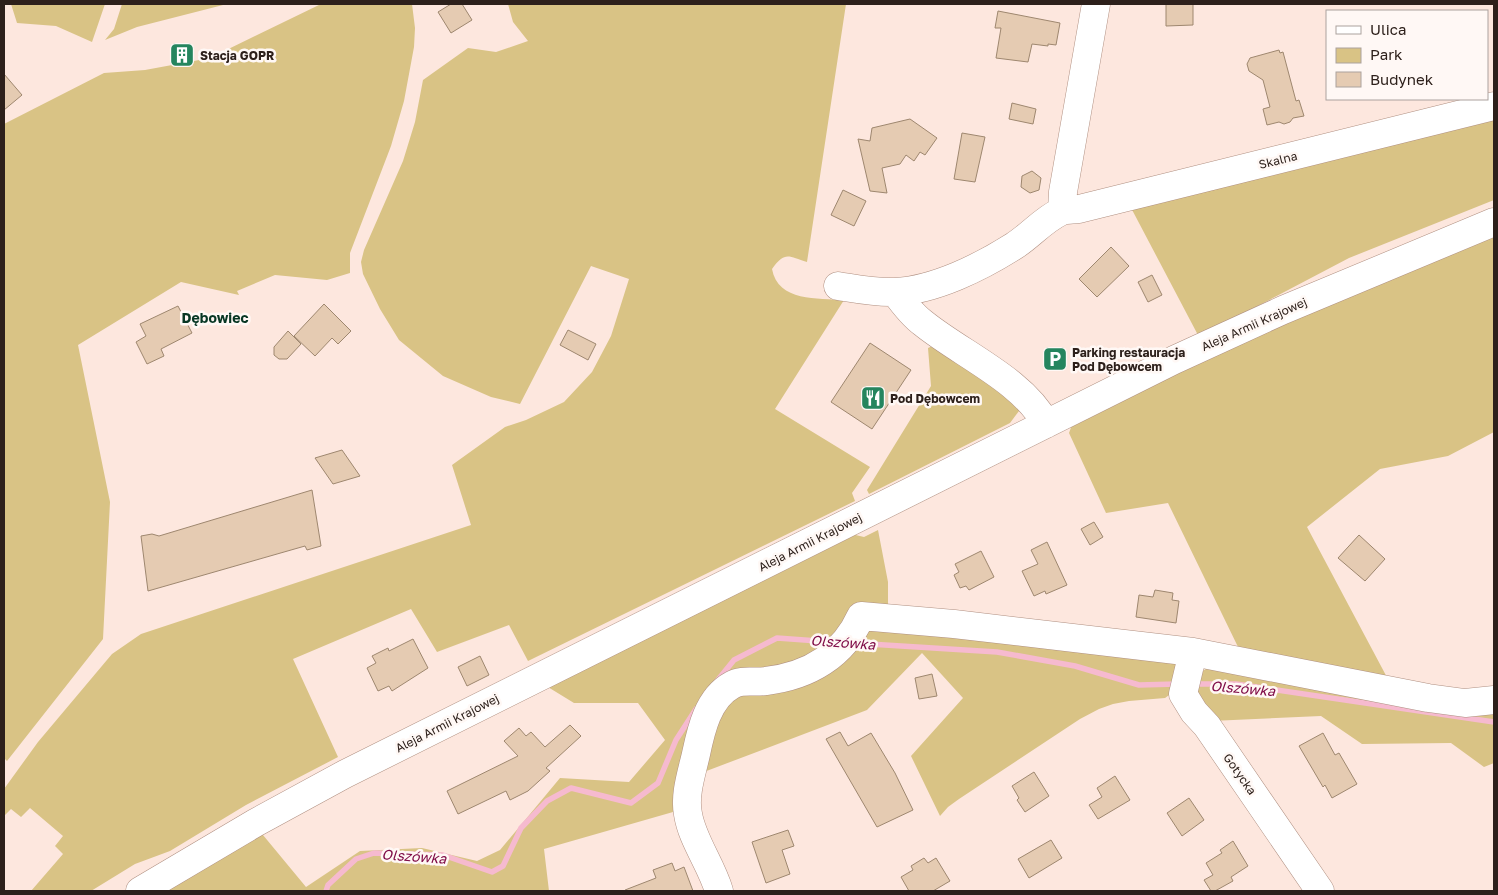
<svg xmlns="http://www.w3.org/2000/svg" width="1498" height="895" font-family="'Golos Text',sans-serif">
<style>
.green{fill:#d9c385}
.lines{fill:none;stroke-linecap:round;stroke-linejoin:round}
.stream{stroke:#f6bacf;stroke-width:5.5}
.building{fill:#e5cbb2;stroke:#9e876f}
.minor-casing{stroke:#b09082;stroke-width:29}
.minor{stroke:#fff;stroke-width:28}
.labels{text-anchor:middle;dominant-baseline:central;stroke-width:5;stroke-linejoin:round;paint-order:stroke}
.poi-label{font-size:12px;font-weight:bold;fill:#2d201b;stroke:#fff8f5;text-anchor:start}
.street-label{font-size:12px;fill:#2d201b;stroke:#fff8f5}
.neighbourhood-label{font-size:14px;font-weight:bold;fill:#083724;stroke:#fff8f5}
.water-label{font-size:14px;font-style:italic;fill:#800d48;stroke:#fff8f5}
</style>
<rect width="100%" height="100%" fill="#fde7de"/>
<path class="green" d="M 11,4 L 105,4 L 92,42 L 56,26 L 17,23 Z
M 122,4 L 227,4 L 137,27 L 105,40 L 114,29 Z
M 321,4 L 412,4 L 415,28 L 414,47 L 404,101 L 391,146 L 350,253 L 350,273 L 327,280 L 275,275 L 237,291 L 239,295 L 181,282 L 78,345 L 110,502 L 103,639 L 7,761 L 4,758 L 4,124 L 104,73 L 145,70 L 210,58 Z
M 508,4 L 846,4 L 807,262 C 788,256 785,251 772,269 C 778,302 818,298 844,300 L 775,409 L 870,467 L 852,493 L 855,501 L 528,661 L 509,625 L 437,652 L 411,609 L 293,659 L 338,757 L 246,805 L 170,851 L 135,864 L 91,891 L 31,891 L 63,854 L 55,846 L 63,836 L 30,808 L 21,817 L 11,809 L 4,816 L 4,789 L 38,742 L 112,654 L 141,634 L 471,525 L 452,465 L 505,427 L 526,420 L 564,402 L 592,372 L 611,336 L 629,279 L 591,266 L 520,404 L 491,397 L 443,376 L 399,340 L 380,309 L 363,274 L 361,262 L 364,250 L 403,161 L 415,122 L 423,80 L 468,48 L 496,52 L 528,41 L 513,22 Z
M 1494,115 L 1494,200 L 1349,258 L 1199,337 L 1129,204 Z
M 1494,230 L 1494,432 L 1448,456 L 1380,469 L 1307,527 L 1390,683 L 1240,651 L 1168,503 L 1106,513 L 1069,433 L 1073,422 L 1176,369 Z
M 939,343 L 1019,404 L 1019,411 L 1010,423 L 869,494 L 867,490 L 931,386 L 928,348 Z
M 878,530 L 888,582 L 888,615 L 813,664 L 730,681 L 683,798 L 673,812 L 544,849 L 549,891 L 153,891 L 258,829 L 306,887 L 360,851 L 422,848 L 477,861 L 500,850 L 560,778 L 629,782 L 665,740 L 638,703 L 574,703 L 543,684 L 847,533 L 864,537 Z
M 865,622 L 1164,655 L 1181,666 L 1172,693 L 1165,698 L 1129,701 L 1113,704 L 1099,709 L 1080,719 L 959,799 L 948,807 L 940,816 L 911,756 L 963,698 L 922,653 L 867,710 L 696,775 L 726,696 L 761,687 Z
M 1204,665 L 1494,707 L 1494,763 L 1484,767 L 1451,743 L 1362,744 L 1321,716 L 1211,721 L 1197,696 L 1199,673 L 1206,669 Z"/>
<g class="lines">
<path class="stream" d="M 853,643 L 997,652 L 1075,666 L 1139,685 L 1177,684
M 717,681 L 734,660 L 777,638 L 832,642
M 1192,684 L 1236,684 L 1494,722
M 326,891 L 328,885 L 356,859 L 374,853 L 443,855 L 492,872 L 503,866 L 521,828 L 547,801 L 571,788 L 631,803 L 658,783 L 676,740 L 696,709"/>
</g>
<path class="building" d="M 451,4 L 462,4 L 472,20 L 451,33 L 438,12 Z
M 1166,4 L 1193,4 L 1193,25 L 1166,26 Z
M 998,11 L 1060,23 L 1056,45 L 1048,44 L 1048,46 L 1032,44 L 1028,62 L 996,58 L 1001,28 L 995,28 Z
M 1279,50 L 1280,53 L 1283,52 L 1296,101 L 1299,100 L 1304,116 L 1293,118 L 1290,122 L 1284,124 L 1279,122 L 1267,125 L 1263,109 L 1270,107 L 1263,80 L 1249,71 L 1247,64 L 1250,58 Z
M 4,74 L 22,95 L 4,110 Z
M 1012,103 L 1036,109 L 1033,124 L 1009,119 Z
M 910,119 L 937,138 L 925,155 L 920,152 L 914,161 L 906,155 L 900,164 L 882,168 L 887,193 L 870,191 L 858,139 L 870,141 L 872,128 Z
M 962,133 L 985,137 L 975,182 L 954,179 Z
M 1032,171 L 1041,178 L 1039,190 L 1030,193 L 1021,187 L 1022,176 Z
M 843,190 L 866,201 L 854,226 L 831,215 Z
M 1111,247 L 1129,266 L 1097,297 L 1079,279 Z
M 1152,275 L 1162,295 L 1148,302 L 1138,282 Z
M 324,304 L 351,331 L 338,344 L 332,338 L 315,356 L 294,336 Z
M 178,306 L 192,333 L 161,349 L 164,356 L 147,364 L 136,342 L 146,336 L 140,324 Z
M 568,330 L 596,344 L 588,360 L 560,345 Z
M 288,331 L 301,344 L 287,359 L 279,359 L 274,355 L 274,347 Z
M 870,343 L 911,370 L 872,429 L 831,402 Z
M 342,450 L 360,476 L 333,484 L 315,458 Z
M 312,490 L 321,546 L 307,550 L 305,546 L 148,591 L 141,536 L 152,534 L 159,536 Z
M 1094,522 L 1103,537 L 1090,545 L 1081,529 Z
M 1359,535 L 1385,559 L 1365,581 L 1338,558 Z
M 1047,542 L 1067,585 L 1046,594 L 1045,591 L 1034,596 L 1022,571 L 1038,564 L 1031,550 Z
M 981,551 L 994,577 L 969,590 L 966,586 L 960,588 L 954,575 L 959,572 L 955,564 Z
M 1155,590 L 1173,593 L 1172,600 L 1179,601 L 1176,623 L 1136,617 L 1139,595 L 1153,597 Z
M 413,639 L 428,668 L 392,691 L 389,686 L 378,691 L 367,668 L 376,663 L 372,656 L 388,648 L 389,651 Z
M 480,656 L 489,675 L 467,686 L 458,667 Z
M 932,674 L 937,696 L 919,699 L 915,678 Z
M 570,725 L 581,736 L 546,768 L 550,771 L 528,791 L 510,800 L 506,791 L 458,814 L 447,791 L 518,756 L 504,741 L 519,728 L 526,736 L 531,732 L 545,747 Z
M 840,732 L 848,746 L 871,733 L 895,773 L 913,810 L 877,827 L 826,739 Z
M 1323,733 L 1335,755 L 1339,753 L 1357,784 L 1332,798 L 1325,785 L 1323,787 L 1299,746 Z
M 1034,772 L 1049,796 L 1025,812 L 1017,800 L 1019,798 L 1012,786 Z
M 1115,776 L 1130,800 L 1098,819 L 1089,805 L 1102,797 L 1097,788 Z
M 1189,798 L 1204,820 L 1182,836 L 1167,813 Z
M 788,830 L 794,846 L 782,850 L 790,874 L 766,883 L 752,842 Z
M 1051,840 L 1062,858 L 1029,878 L 1018,859 Z
M 1233,841 L 1248,866 L 1231,877 L 1233,881 L 1215,891 L 1211,891 L 1204,880 L 1213,875 L 1206,863 L 1222,853 L 1220,850 Z
M 924,858 L 928,863 L 936,858 L 950,881 L 933,891 L 909,891 L 901,877 L 913,870 L 911,866 Z
M 672,863 L 675,871 L 684,867 L 693,891 L 625,891 L 625,890 L 656,878 L 653,870 Z"/>
<g class="lines">
<defs>
<path id="minor" d="M 1062,211 L 1063,192 L 1096,4
M 838,286 C 857,289 876,293 895,292 C 935,290 981,267 1014,246 C 1030,236 1043,220 1060,212 C 1065,209 1073,210 1079,209 L 1494,106
M 895,292 C 903,303 912,315 923,323 C 961,354 1023,380 1046,424
M 1193,652 L 1183,694 L 1194,712 L 1207,726 L 1320,891
M 140,891 L 255,823 L 345,774 L 1174,360 L 1283,310 L 1494,222
M 719,891 C 711,864 692,840 688,814 C 684,795 692,772 696,754 C 701,730 708,698 732,685 C 742,679 754,683 766,681 C 808,676 843,656 861,616 L 954,624 L 1193,652 L 1428,698 L 1465,703 L 1494,700"/>
</defs>
<use href="#minor" class="minor-casing"/>
<use href="#minor" class="minor"/>
</g>
<defs>
<symbol id="building-square" viewBox="-11 -11 22 22"><rect x="-9" y="-9" width="18" height="18" rx="4" fill="#25855e" stroke="#fff8f5"/><path d="M-4-6H4V6H1V3H-1V6H-4ZM-2.5-4.3h1.7v1.8h-1.7ZM.8-4.3h1.7v1.8H.8ZM-2.5-1h1.7V.8h-1.7ZM.8-1h1.7V.8H.8Z" fill="#fff"/></symbol>
<symbol id="parking-square" viewBox="-11 -11 22 22"><rect x="-9" y="-9" width="18" height="18" rx="4" fill="#25855e" stroke="#fff8f5"/><path d="M-3.5-5.5H1a3.5 3.5 0 0 1 0 7H-1V5.5H-3.5ZM-1-3.4V-.6H.8a1.4 1.4 0 0 0 0-2.8Z" fill="#fff"/></symbol>
<symbol id="restaurant-square" viewBox="-11 -11 22 22"><rect x="-9" y="-9" width="18" height="18" rx="4" fill="#25855e" stroke="#fff8f5"/><path d="M-5-6h1v4h1v-4h1v4h1v-4h1v5L-1.5 .5V6h-2V.5L-5-1ZM5-6V6H3V1.5H1.5Q1.5-4 5-6Z" fill="#fff"/></symbol>
</defs>
<g fill-rule="evenodd">
<use href="#building-square" x="168" y="41" width="28" height="28"/>
<use href="#parking-square" x="1041" y="345" width="28" height="28"/>
<use href="#restaurant-square" x="859" y="384" width="28" height="28"/>
</g>
<g class="labels">
<g class="poi-label">
<text x="200" y="55">Stacja GOPR</text>
<text x="1072" y="352">Parking restauracja<tspan x="1072" dy="14">Pod Dębowcem</tspan></text>
<text x="890" y="398">Pod Dębowcem</text>
</g>
<g class="street-label">
<text transform="translate(1278 160) rotate(-14)">Skalna</text>
<text transform="translate(1254 324) rotate(-24)">Aleja Armii Krajowej</text>
<text transform="translate(810 542) rotate(-27)">Aleja Armii Krajowej</text>
<text transform="translate(447 723) rotate(-27)">Aleja Armii Krajowej</text>
<text transform="translate(1240 774) rotate(55)">Gotycka</text>
</g>
<g class="neighbourhood-label">
<text x="215" y="317">Dębowiec</text>
</g>
<g class="water-label">
<text transform="translate(843 642) rotate(4)">Olszówka</text>
<text transform="translate(1243 688) rotate(5)">Olszówka</text>
<text transform="translate(414 856) rotate(4)">Olszówka</text>
</g>
</g>
<rect width="1498" height="895" fill="none" stroke="#2d201b" stroke-width="10"/>
<rect x="1326" y="10" width="162" height="90" fill="#fff8f5" stroke="#aba29e"/>
<rect x="1336" y="26" width="25" height="8" fill="#ffffff" stroke="#aba29e"/>
<text x="1370" y="35" font-size="15" fill="#2d201b">Ulica</text>
<rect x="1336" y="48" width="25" height="15" fill="#d9c385" stroke="#aba29e"/>
<text x="1370" y="60" font-size="15" fill="#2d201b">Park</text>
<rect x="1336" y="72" width="25" height="15" fill="#e5cbb2" stroke="#aba29e"/>
<text x="1370" y="85" font-size="15" fill="#2d201b">Budynek</text>
</svg>
